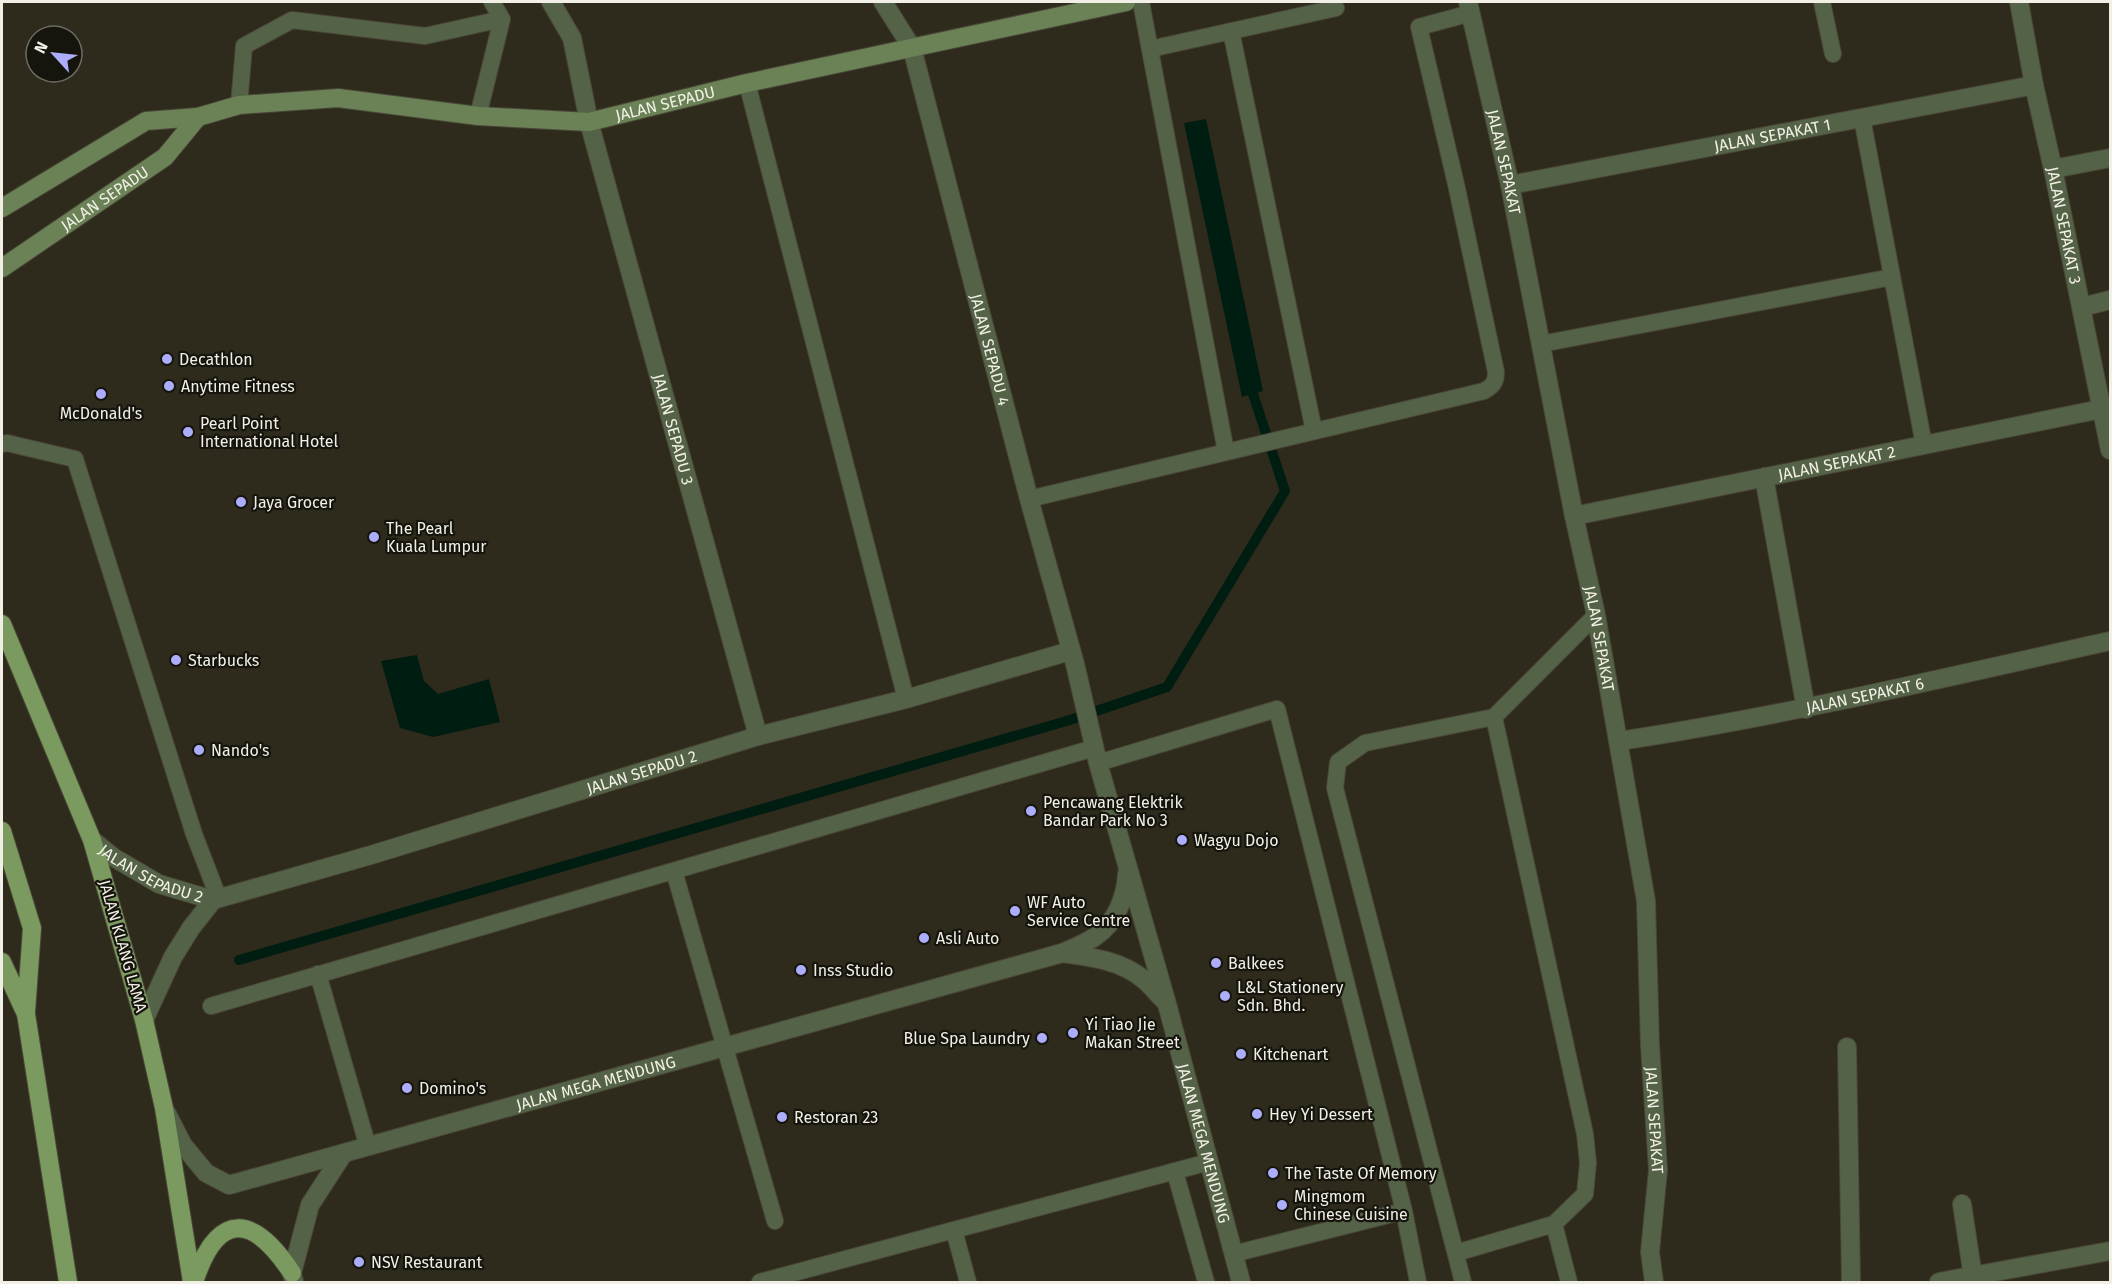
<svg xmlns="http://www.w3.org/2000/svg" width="2112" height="1284" font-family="'Fira Sans',sans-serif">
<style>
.water{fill:#001d12}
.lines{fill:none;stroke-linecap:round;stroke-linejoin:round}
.stream{stroke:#001d12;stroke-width:10}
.lane-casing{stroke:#4a4738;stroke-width:18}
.street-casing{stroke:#4a4738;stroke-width:20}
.secondary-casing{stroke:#4a4738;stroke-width:20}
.primary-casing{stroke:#4a4738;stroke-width:20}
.lane{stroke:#546347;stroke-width:16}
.street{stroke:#546347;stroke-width:18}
.secondary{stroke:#6a8256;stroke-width:18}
.primary{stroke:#7b9a60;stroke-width:18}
.poi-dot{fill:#adaefb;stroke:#15140d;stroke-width:2}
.labels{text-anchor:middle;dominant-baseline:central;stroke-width:4.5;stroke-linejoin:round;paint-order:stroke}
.street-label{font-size:16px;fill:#f2f0e6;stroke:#15140d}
.poi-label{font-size:16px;fill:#f2f0e6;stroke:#15140d;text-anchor:start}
</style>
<rect width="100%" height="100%" fill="#2f2b1c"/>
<path class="water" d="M 1206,119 L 1263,391 L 1242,397 L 1184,123 Z
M 417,655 L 424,681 L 438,694 L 489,679 L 500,722 L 433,737 L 400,728 L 381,661 Z"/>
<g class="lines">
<path class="stream" d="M 239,960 L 1070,720 L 1167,687 L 1285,491 L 1249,382"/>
<defs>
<path id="lane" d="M 1141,2 L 1226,452
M 1822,2 L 1833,54
M 1231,31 L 1314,431
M 1150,49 L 1336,8
M 747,83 L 906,699
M 239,105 L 244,46 L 292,20 L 425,36 L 502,19
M 478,116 L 502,19 L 492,2
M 1862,118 L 1924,445
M 1541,344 L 1892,277
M 2,444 L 7,443 L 75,459 L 194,834 L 219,899
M 1029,499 L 1484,391 C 1493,386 1496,382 1496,372 L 1456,184 L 1419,27 L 1471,13
M 1098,763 L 1277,709 L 1404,1211 L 1418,1282
M 674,871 L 775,1221
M 318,974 L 368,1147
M 211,1006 L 1094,748
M 1175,1172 L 1206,1282
M 1554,1224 L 1569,1282
M 954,1230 L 1209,1162
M 1456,1253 L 1554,1224 L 1585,1194 L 1588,1163 L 1585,1134 L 1494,717
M 1233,1254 L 1404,1211
M 760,1282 L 954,1230 L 968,1282
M 1463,1282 L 1335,788 L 1338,762 L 1365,743 L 1494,717 L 1596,615"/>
<g id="street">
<path id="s1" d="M 551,2 L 572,38 L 589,122 L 758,736"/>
<path id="s2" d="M 883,2 L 912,48 L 1029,499 L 1075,664 L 1098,763 L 1167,1004 L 1241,1282"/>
<path id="s3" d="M 1468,2 L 1510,185 L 1574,516 L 1596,615 L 1646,901 L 1650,1046 L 1658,1170 L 1650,1252 L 1654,1282"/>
<path id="s4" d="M 2019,2 L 2034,85 L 2053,169 L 2110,450"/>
<path d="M 2053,169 L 2110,158"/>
<path id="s5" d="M 1510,185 L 2034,85"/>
<path d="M 2082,307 L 2110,300"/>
<path d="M 1764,477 L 1806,709"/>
<path id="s6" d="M 1574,516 L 2101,409"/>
<path id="s7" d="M 1619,741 C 1785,716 1947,677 2110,641"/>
<path id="s8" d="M 92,840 L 113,857 L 159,884 L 213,900 L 371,855 L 758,736 L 906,699 L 1070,651"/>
<path d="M 1062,953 C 1090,957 1120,960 1143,979 C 1151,985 1158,995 1166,1002"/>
<path d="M 144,1020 L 173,957 L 191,928 L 213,900"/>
<path d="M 1847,1047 L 1851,1282"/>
<path id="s9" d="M 166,1112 L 183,1145 L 206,1173 L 229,1185 L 1062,953 C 1073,948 1087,943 1096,936 C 1116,922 1126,897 1127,874"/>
<path d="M 1962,1204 L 1973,1277"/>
<path d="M 294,1282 L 292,1273 L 310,1205 L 343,1154"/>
<path d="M 1939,1282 L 2110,1251"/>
</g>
<g id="secondary">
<path id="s10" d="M 2,208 L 146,121 L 198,117 L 239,105 L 338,98 L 478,116 L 589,122 L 747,83 L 1126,2"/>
<path id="s11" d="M 2,268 L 165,157 L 198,117"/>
</g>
<path id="primary" d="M 2,624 L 92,840 L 144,1020 L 164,1108 L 192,1282
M 2,831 L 32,928 L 26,1012
M 2,962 L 26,1014 L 68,1282
M 194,1282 C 218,1210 253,1214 292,1273"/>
</defs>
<use href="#lane" class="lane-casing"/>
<use href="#street" class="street-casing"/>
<use href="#secondary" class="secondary-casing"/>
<use href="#primary" class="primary-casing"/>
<use href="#lane" class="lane"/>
<use href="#street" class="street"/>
<use href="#secondary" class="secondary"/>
<use href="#primary" class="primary"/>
</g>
<g class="poi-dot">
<circle cx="167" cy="359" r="6"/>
<circle cx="169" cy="386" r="6"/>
<circle cx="101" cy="394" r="6"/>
<circle cx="188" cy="432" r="6"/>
<circle cx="241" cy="502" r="6"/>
<circle cx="374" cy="537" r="6"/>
<circle cx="176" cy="660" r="6"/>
<circle cx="199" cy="750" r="6"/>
<circle cx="1031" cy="811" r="6"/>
<circle cx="1182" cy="840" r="6"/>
<circle cx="1015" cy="911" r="6"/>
<circle cx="924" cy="938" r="6"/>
<circle cx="1216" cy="963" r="6"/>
<circle cx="801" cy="970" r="6"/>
<circle cx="1225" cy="996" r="6"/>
<circle cx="1073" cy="1033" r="6"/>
<circle cx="1042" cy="1038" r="6"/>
<circle cx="1241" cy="1054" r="6"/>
<circle cx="407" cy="1088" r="6"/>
<circle cx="1257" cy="1114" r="6"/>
<circle cx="782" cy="1117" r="6"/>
<circle cx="1273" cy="1173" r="6"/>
<circle cx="1282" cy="1205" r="6"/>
<circle cx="359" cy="1262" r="6"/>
</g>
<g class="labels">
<g class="street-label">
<text stroke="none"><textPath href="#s10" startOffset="693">JALAN SEPADU</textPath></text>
<text stroke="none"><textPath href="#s5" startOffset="267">JALAN SEPAKAT 1</textPath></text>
<text stroke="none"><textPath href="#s3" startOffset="164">JALAN SEPAKAT</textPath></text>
<text stroke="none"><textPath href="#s11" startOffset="124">JALAN SEPADU</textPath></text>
<text stroke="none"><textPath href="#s4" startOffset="228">JALAN SEPAKAT 3</textPath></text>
<text stroke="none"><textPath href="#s2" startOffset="366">JALAN SEPADU 4</textPath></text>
<text stroke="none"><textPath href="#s1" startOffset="446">JALAN SEPADU 3</textPath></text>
<text stroke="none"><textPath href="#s6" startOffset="268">JALAN SEPAKAT 2</textPath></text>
<text stroke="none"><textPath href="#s3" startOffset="650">JALAN SEPAKAT</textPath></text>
<text stroke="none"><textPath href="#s7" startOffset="250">JALAN SEPAKAT 6</textPath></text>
<text stroke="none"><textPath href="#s8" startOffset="584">JALAN SEPADU 2</textPath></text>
<text stroke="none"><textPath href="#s8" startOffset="69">JALAN SEPADU 2</textPath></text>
<text transform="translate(123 946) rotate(74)">JALAN KLANG LAMA</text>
<text stroke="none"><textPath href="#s9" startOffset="480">JALAN MEGA MENDUNG</textPath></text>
<text stroke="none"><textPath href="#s3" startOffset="1136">JALAN SEPAKAT</textPath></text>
<text stroke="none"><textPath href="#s2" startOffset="1188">JALAN MEGA MENDUNG</textPath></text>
</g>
<g class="poi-label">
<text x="179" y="359">Decathlon</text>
<text x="181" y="386">Anytime Fitness</text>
<text x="101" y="413" text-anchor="middle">McDonald's</text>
<text x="200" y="423">Pearl Point<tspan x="200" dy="18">International Hotel</tspan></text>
<text x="253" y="502">Jaya Grocer</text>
<text x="386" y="528">The Pearl<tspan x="386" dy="18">Kuala Lumpur</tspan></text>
<text x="188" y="660">Starbucks</text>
<text x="211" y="750">Nando's</text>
<text x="1043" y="802">Pencawang Elektrik<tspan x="1043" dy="18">Bandar Park No 3</tspan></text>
<text x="1194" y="840">Wagyu Dojo</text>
<text x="1027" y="902">WF Auto<tspan x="1027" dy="18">Service Centre</tspan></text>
<text x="936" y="938">Asli Auto</text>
<text x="1228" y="963">Balkees</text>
<text x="813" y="970">Inss Studio</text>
<text x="1237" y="987">L&amp;L Stationery<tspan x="1237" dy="18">Sdn. Bhd.</tspan></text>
<text x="1085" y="1024">Yi Tiao Jie<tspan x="1085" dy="18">Makan Street</tspan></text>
<text x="1030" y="1038" text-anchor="end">Blue Spa Laundry</text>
<text x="1253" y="1054">Kitchenart</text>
<text x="419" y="1088">Domino's</text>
<text x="1269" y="1114">Hey Yi Dessert</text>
<text x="794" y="1117">Restoran 23</text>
<text x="1285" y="1173">The Taste Of Memory</text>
<text x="1294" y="1196">Mingmom<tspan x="1294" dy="18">Chinese Cuisine</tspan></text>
<text x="371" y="1262">NSV Restaurant</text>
</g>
</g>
<rect width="2112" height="1284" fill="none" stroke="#f2f0e6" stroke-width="6"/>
<g transform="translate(54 54) rotate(297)"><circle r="28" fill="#15140d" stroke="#6d6c64" stroke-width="1.5"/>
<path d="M0-4.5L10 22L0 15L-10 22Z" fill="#adaefb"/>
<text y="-9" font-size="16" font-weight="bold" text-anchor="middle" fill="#f2f0e6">N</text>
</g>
</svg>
